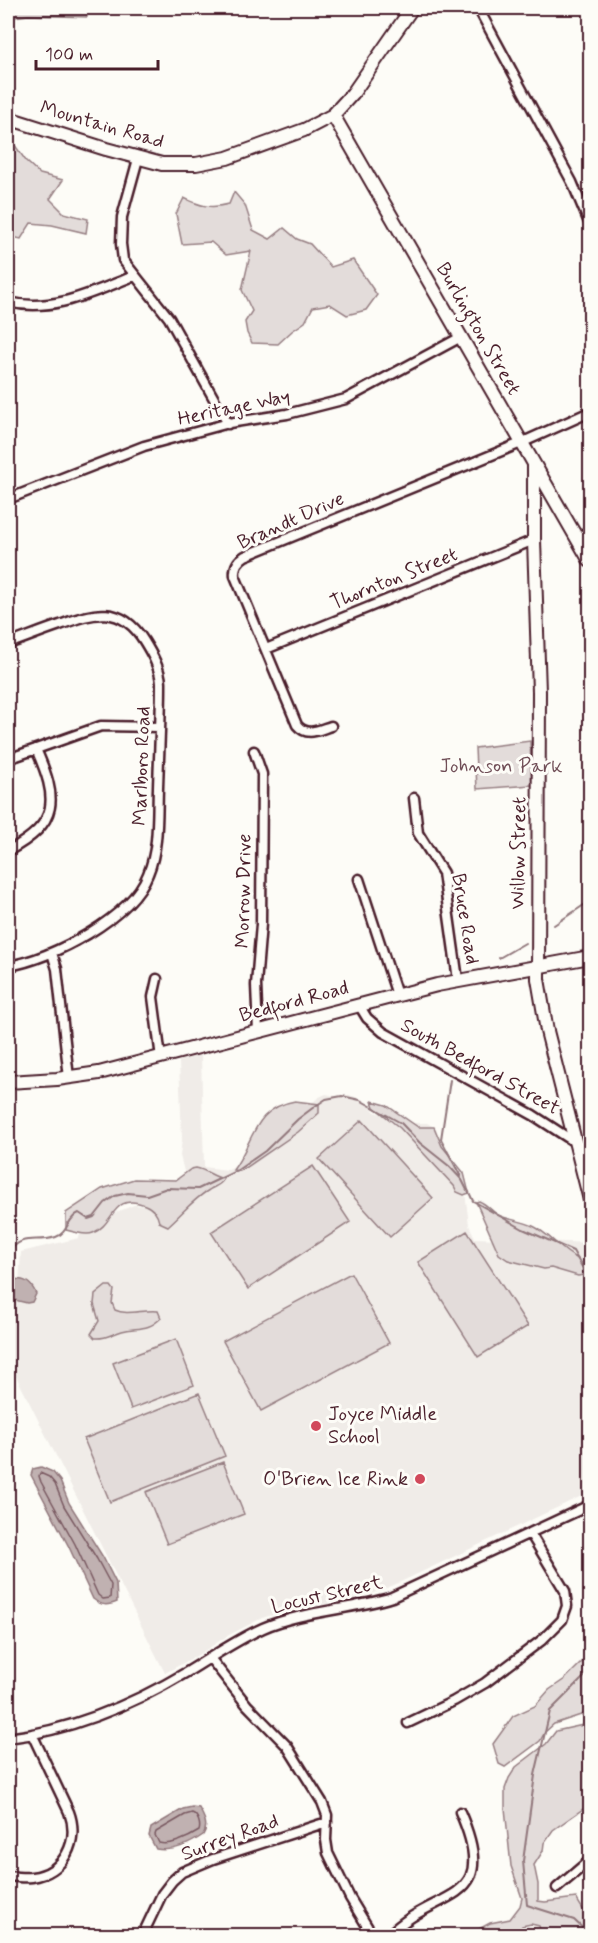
<svg xmlns="http://www.w3.org/2000/svg" width="598" height="1943" font-family="Mynerve,sans-serif">
<style>
.built{fill:#f0ece8}
.green{fill:#e3dcda;stroke:#967e82;stroke-width:1.5}
.water{fill:#c0b1b1;stroke:#91777b;stroke-width:1.5}
.lines{fill:none;stroke-linecap:round;stroke-linejoin:round}
.shore{stroke:#795961;stroke-width:1.5}
.stream{stroke:#91777b;stroke-width:2}
.street-casing{stroke:#4a1f2b;stroke-width:13}
.secondary-casing{stroke:#4a1f2b;stroke-width:16}
.street{stroke:#fdfcf7;stroke-width:8}
.secondary{stroke:#fdfcf7;stroke-width:12}
.poi-dot{fill:#d1495b;stroke:#fdfcf7;stroke-width:2}
.labels{text-anchor:middle;dominant-baseline:central;stroke-width:6;stroke-linejoin:round;paint-order:stroke}
.street-label{font-size:20px;fill:#4a1f2b;stroke:#fdfcf7}
.park-label{font-size:20px;fill:#704e57;stroke:#fdfcf7}
.poi-label{font-size:20px;fill:#4a1f2b;stroke:#fdfcf7;text-anchor:start}
</style>
<rect width="100%" height="100%" fill="#fdfcf7"/>
<filter id="ink" filterUnits="userSpaceOnUse"><feTurbulence type="fractalNoise" baseFrequency=".0167" numOctaves="2"/><feDisplacementMap in="SourceGraphic" scale="12" xChannelSelector="R" yChannelSelector="G"/><feConvolveMatrix kernelMatrix="1 2 1 2 8 2 1 2 1" color-interpolation-filters="sRGB"/></filter>
<g filter="url(#ink)">
<path class="built" d="M 201,1055 L 204,1167 L 228,1170 L 233,1168 L 319,1097 L 326,1094 L 335,1096 L 349,1095 L 364,1100 L 375,1112 L 386,1116 L 392,1123 L 427,1123 L 436,1128 L 442,1150 L 465,1192 L 469,1225 L 475,1238 L 590,1243 L 590,1492 L 394,1585 L 368,1595 L 279,1613 L 262,1618 L 229,1635 L 198,1655 L 165,1673 L 8,1360 L 8,1296 L 19,1284 L 21,1252 L 79,1238 L 81,1231 L 115,1213 L 134,1205 L 149,1206 L 189,1190 L 180,1156 L 182,1139 L 179,1061 Z"/>
<path class="green" d="M 8,8 L 87,8 L 87,17 L 28,15 L 8,18 Z
M 14,144 L 26,161 L 40,174 L 63,180 L 50,199 L 64,213 L 88,219 L 86,233 L 52,225 L 31,223 L 21,239 L 8,236 L 8,153 Z
M 234,192 L 245,205 L 253,230 L 270,239 L 284,228 L 297,239 L 310,244 L 331,267 L 353,260 L 377,295 L 366,310 L 347,315 L 330,304 L 313,307 L 305,322 L 292,331 L 278,344 L 252,343 L 247,333 L 245,322 L 252,311 L 242,290 L 251,251 L 226,255 L 211,242 L 182,244 L 176,214 L 184,198 C 200,206 211,209 229,204 Z
M 530,741 L 532,785 L 477,789 L 475,748 Z
M 295,1101 L 319,1104 L 319,1113 L 298,1132 L 247,1167 L 240,1171 L 233,1170 C 254,1142 253,1108 295,1101 Z
M 372,1101 L 386,1105 L 418,1127 L 434,1127 L 442,1146 L 464,1173 L 469,1193 L 464,1195 L 457,1192 L 454,1186 L 400,1128 L 374,1107 Z
M 362,1120 L 433,1198 L 390,1237 L 319,1159 Z
M 313,1166 L 350,1222 L 248,1289 L 211,1232 Z
M 196,1168 C 207,1170 213,1177 224,1179 C 220,1186 215,1186 209,1190 C 193,1199 182,1214 168,1226 L 159,1222 C 158,1215 153,1208 145,1205 C 112,1192 115,1224 93,1233 C 86,1236 73,1232 66,1230 L 66,1213 L 102,1189 L 134,1179 L 176,1180 L 191,1169 Z
M 479,1201 C 487,1204 490,1210 498,1215 C 506,1219 523,1221 533,1226 C 550,1234 561,1251 578,1259 L 582,1263 L 584,1275 L 578,1276 L 551,1268 L 544,1269 L 508,1260 L 499,1254 L 476,1202 Z
M 467,1231 L 528,1326 L 478,1357 L 418,1262 Z
M 351,1273 L 389,1343 L 261,1411 L 223,1341 Z
M 106,1286 L 111,1286 L 114,1290 L 112,1303 L 115,1310 C 127,1316 144,1309 158,1311 L 161,1318 C 148,1331 138,1327 122,1331 C 111,1334 107,1339 95,1338 L 91,1334 L 99,1321 L 94,1304 L 95,1295 Z
M 176,1339 L 194,1385 L 131,1409 L 113,1363 Z
M 199,1393 L 225,1456 L 110,1502 L 84,1439 Z
M 223,1462 L 244,1514 L 167,1544 L 146,1492 Z
M 590,1654 L 590,1712 L 554,1724 L 545,1732 L 540,1741 L 505,1767 L 499,1764 L 493,1744 L 513,1716 L 535,1706 L 549,1690 L 565,1679 Z
M 590,1720 L 590,1804 L 553,1830 L 544,1843 L 543,1851 L 534,1865 L 538,1884 L 538,1901 L 545,1902 L 576,1898 L 590,1921 L 590,1935 L 542,1935 L 539,1926 L 531,1924 L 522,1926 L 517,1935 L 468,1935 L 490,1923 L 510,1919 L 520,1906 L 522,1898 L 511,1866 L 505,1808 L 505,1789 L 509,1778 L 516,1767 L 546,1744 L 556,1731 L 583,1725 Z"/>
<path class="water" d="M 8,1279 C 22,1279 30,1279 36,1294 L 32,1302 L 27,1303 L 15,1300 L 12,1306 L 8,1307 Z
M 41,1467 L 53,1472 L 60,1481 L 69,1503 L 103,1557 L 116,1583 L 117,1602 C 107,1606 102,1606 93,1599 L 69,1547 L 31,1475 L 33,1469 Z
M 192,1807 L 199,1808 C 204,1817 209,1826 203,1835 C 190,1844 172,1852 156,1849 L 149,1836 L 151,1828 L 183,1809 Z"/>
<g class="lines">
<path class="shore" d="M 40,1473 L 49,1477 L 55,1484 L 64,1506 L 97,1559 L 111,1585 L 110,1598 L 103,1599 L 98,1595 L 75,1544 L 41,1482 L 39,1476 Z
M 192,1813 C 198,1815 201,1825 199,1831 C 188,1838 171,1846 159,1843 L 155,1835 L 156,1832 L 185,1815 Z"/>
<path class="stream" d="M 554,925 L 590,901
M 499,958 L 525,943
M 450,1080 L 441,1139 L 461,1177
M 468,1190 L 473,1201 L 523,1229 L 573,1251 L 590,1281
M 8,1253 C 23,1232 35,1244 56,1237 C 68,1233 67,1218 79,1213 L 88,1219 L 94,1217 L 105,1203 L 115,1196 L 128,1193 L 147,1195 L 167,1188 L 198,1189 L 236,1171 L 265,1151 L 298,1119 L 314,1107 L 326,1099 L 342,1096 L 360,1100 L 401,1123 L 420,1143 L 449,1166 L 462,1180 L 467,1190
M 585,1530 L 590,1542
M 590,1671 L 550,1711 L 535,1775 L 523,1861 L 527,1905 L 574,1920 L 590,1935"/>
<defs>
<path id="street" d="M 478,8 L 572,182 L 590,225
M 138,159 L 122,217 L 121,244 L 123,260 L 169,318 L 228,424
M 8,302 C 53,313 93,292 134,276
M 8,499 L 144,446 L 229,423 L 287,414 L 346,399 L 461,337
M 578,538 L 590,530
M 8,644 C 25,638 42,631 60,625 C 94,612 121,604 144,641 C 152,654 160,668 161,683 C 161,718 159,753 158,788 C 157,816 159,848 148,874 C 131,918 52,959 8,966
M 266,649 L 534,540
M 331,726 C 318,730 307,737 297,725 L 235,576 C 234,567 237,561 245,556 L 521,443 L 590,412
M 254,751 L 262,774 L 261,924 L 256,985 L 258,1032
M 8,759 L 101,726 L 160,727
M 414,798 L 418,833 L 443,873 L 458,980
M 8,851 C 60,823 58,799 36,749
M 359,879 L 397,995
M 52,953 L 57,969 L 69,1078
M 157,979 L 153,997 L 161,1058
M 359,1005 L 367,1018 L 383,1032 L 533,1115 L 590,1152
M 210,1658 L 247,1705 L 287,1746 L 322,1802 L 327,1815 L 326,1840 L 328,1853 L 350,1898 L 373,1936
M 408,1723 L 454,1701 L 485,1683 L 542,1640 L 562,1620 L 567,1606 L 565,1591 L 530,1533
M 8,1738 C 72,1730 132,1705 187,1672 C 212,1657 236,1640 263,1628 C 303,1611 350,1610 392,1597 L 590,1505
M 8,1876 C 16,1877 24,1878 32,1877 C 64,1873 80,1841 69,1812 L 32,1734
M 557,1888 L 590,1860
M 142,1936 L 162,1894 L 172,1881 L 182,1872 L 213,1859 L 327,1822
M 388,1936 C 436,1886 502,1908 460,1812"/>
<path id="secondary" d="M 333,115 L 590,561
M 8,118 L 106,149 L 162,164 L 196,164 L 227,158 L 304,130 L 333,115 L 353,93 L 412,8
M 534,465 L 534,540 L 539,692 L 538,979 L 547,1031 L 590,1200
M 8,1082 L 57,1079 L 99,1073 L 437,985 L 590,957"/>
</defs>
<use href="#street" class="street-casing"/>
<use href="#secondary" class="secondary-casing"/>
<use href="#street" class="street"/>
<use href="#secondary" class="secondary"/>
</g>
</g>
<g class="poi-dot">
<circle cx="316" cy="1426" r="6"/>
<circle cx="420" cy="1479" r="6"/>
</g>
<g class="labels">
<g class="street-label">
<text transform="translate(102 125) rotate(16)">Mountain Road</text>
<text transform="translate(478 329) rotate(60)">Burlington Street</text>
<text transform="translate(234 408) rotate(-12)">Heritage Way</text>
<text transform="translate(291 521) rotate(-24)">Brandt Drive</text>
<text transform="translate(394 579) rotate(-22)">Thornton Street</text>
<text transform="translate(142 766) rotate(-88)">Marlboro Road</text>
<text transform="translate(519 853) rotate(-89)">Willow Street</text>
<text transform="translate(244 891) rotate(-89)">Morrow Drive</text>
<text transform="translate(465 919) rotate(81)">Bruce Road</text>
<text transform="translate(294 1002) rotate(-15)">Bedford Road</text>
<text transform="translate(480 1067) rotate(29)">South Bedford Street</text>
<text transform="translate(327 1595) rotate(-13)">Locust Street</text>
<text transform="translate(230 1838) rotate(-20)">Surrey Road</text>
</g>
<g class="park-label">
<text x="501" y="766">Johnson Park</text>
</g>
<g class="poi-label">
<text x="328" y="1414">Joyce Middle<tspan x="328" dy="23">School</tspan></text>
<text x="408" y="1479" text-anchor="end">O'Brien Ice Rink</text>
</g>
</g>
<rect width="598" height="1943" fill="none" stroke="#fdfcf7" stroke-width="30"/>
<rect x="15" y="15" width="568" height="1913" fill="none" stroke="#4a1f2b" stroke-width="2" filter="url(#ink)"/>
<path d="M36 60v9h122v-9" fill="none" stroke="#4a1f2b" stroke-width="3"/>
<text x="45" y="60" font-size="18" fill="#4a1f2b" stroke="#fdfcf7" stroke-width="4.5" paint-order="stroke">100 m</text>
</svg>
